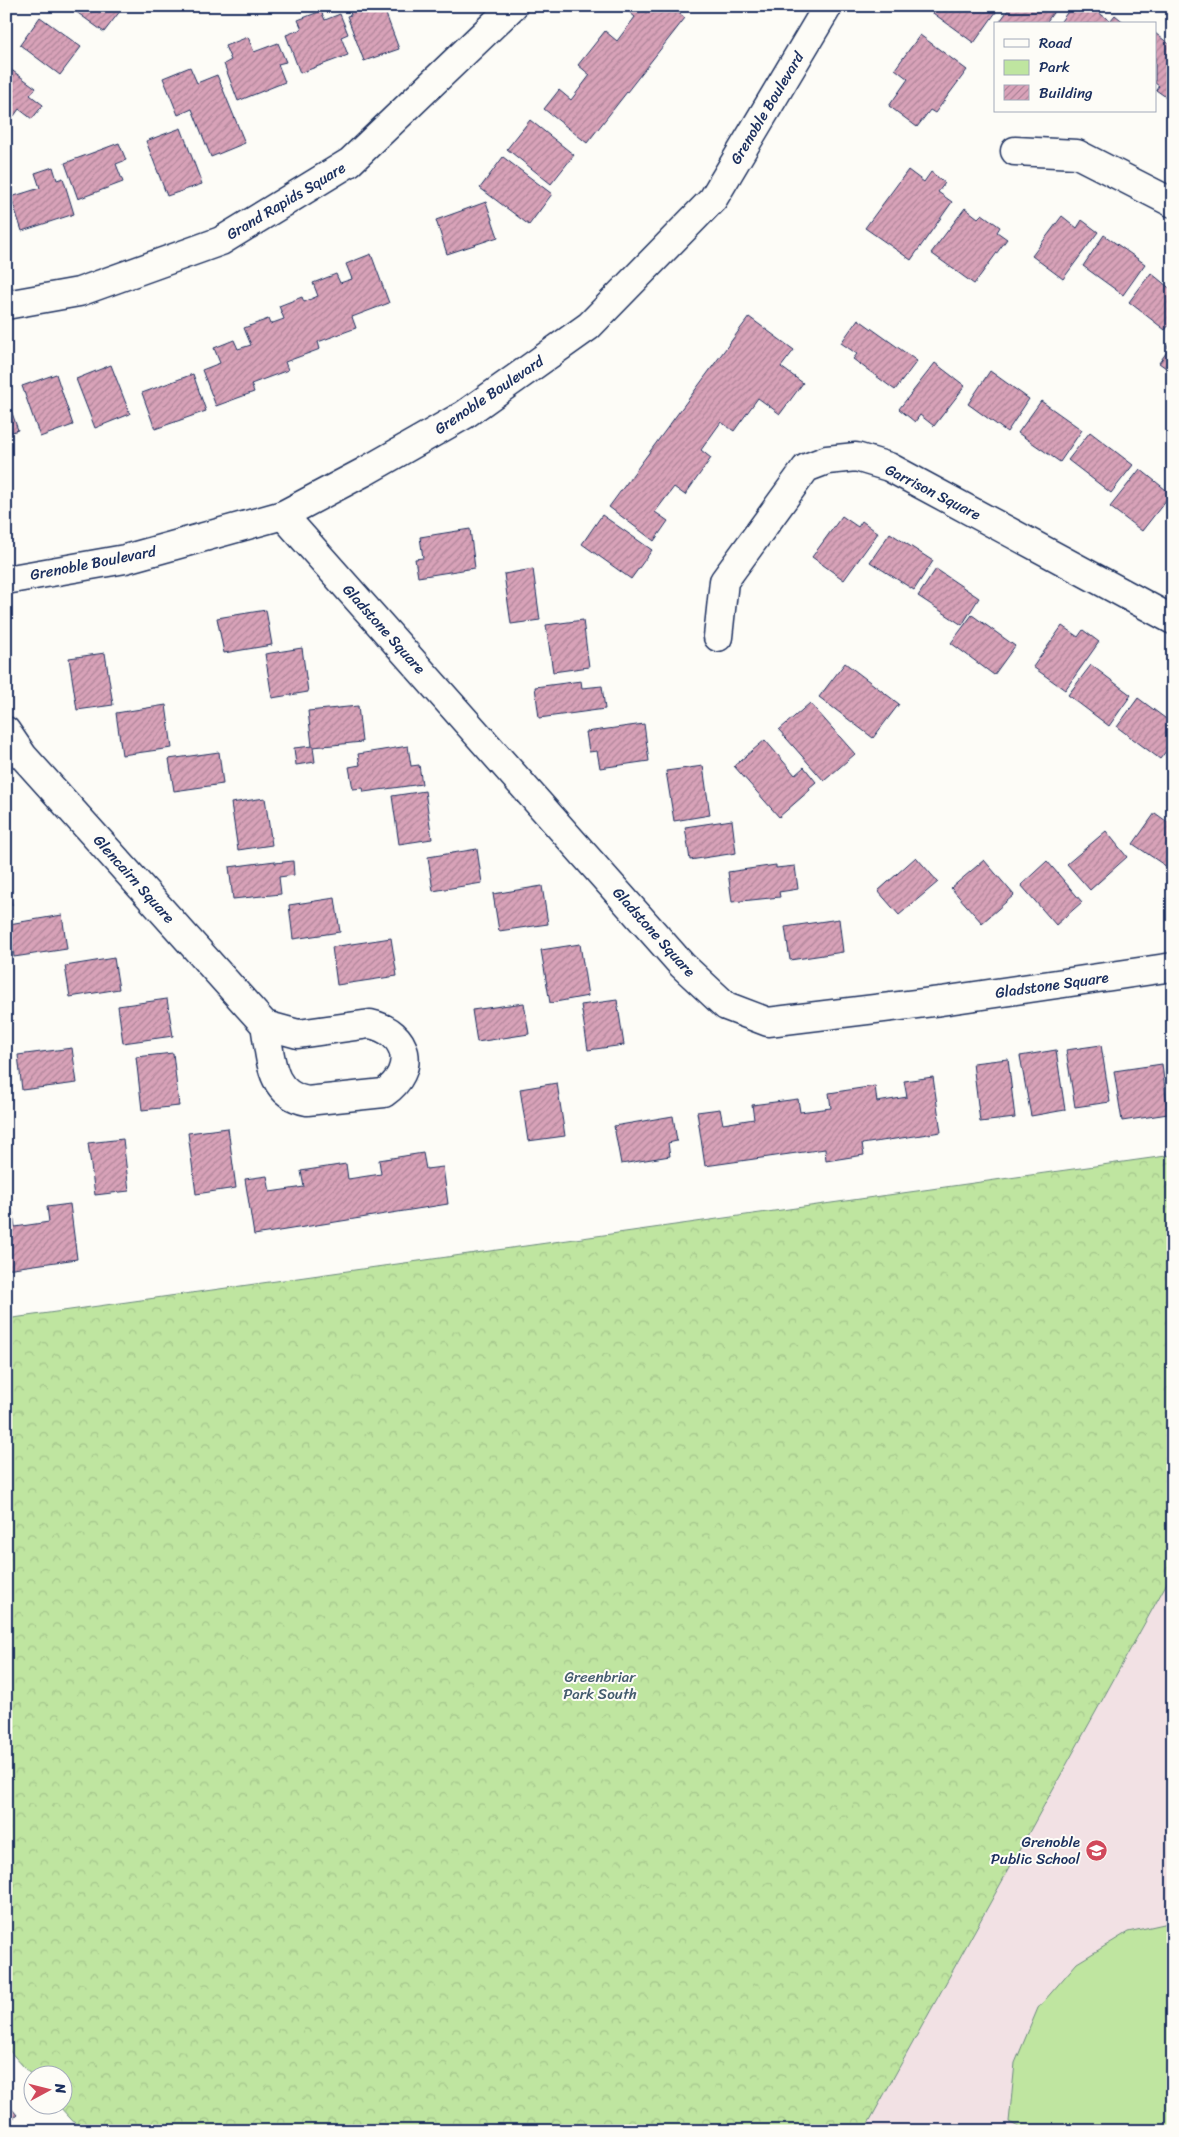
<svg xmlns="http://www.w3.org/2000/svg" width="1179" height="2137" font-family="Sriracha,sans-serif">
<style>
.built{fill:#f2e1e4}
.green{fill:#bfe5a0;stroke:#6d8a7f}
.forest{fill:url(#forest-crowns);stroke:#6d8a7f}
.building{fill:url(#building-hatch);stroke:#1b2f5e}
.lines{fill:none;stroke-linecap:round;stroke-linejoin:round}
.minor-casing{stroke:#1b2f5e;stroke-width:31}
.tertiary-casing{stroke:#1b2f5e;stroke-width:31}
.minor{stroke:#fdfcf7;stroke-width:28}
.tertiary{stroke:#fdfcf7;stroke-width:28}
.labels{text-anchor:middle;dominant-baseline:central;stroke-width:4;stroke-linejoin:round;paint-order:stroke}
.street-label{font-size:15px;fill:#1b2f5e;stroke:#fdfcf7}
.park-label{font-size:15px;fill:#445c6e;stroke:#fdfcf7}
.poi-label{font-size:15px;fill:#1b2f5e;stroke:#fdfcf7;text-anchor:end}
</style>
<defs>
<pattern id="forest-crowns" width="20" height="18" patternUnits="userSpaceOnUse" patternTransform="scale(1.25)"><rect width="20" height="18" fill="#bfe5a0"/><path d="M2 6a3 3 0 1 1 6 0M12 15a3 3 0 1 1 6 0" fill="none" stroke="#a4c58c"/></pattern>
<pattern id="building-hatch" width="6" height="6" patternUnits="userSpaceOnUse" patternTransform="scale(1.25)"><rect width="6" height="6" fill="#d8a2b8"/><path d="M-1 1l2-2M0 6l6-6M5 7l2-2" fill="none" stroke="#ae8499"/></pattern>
</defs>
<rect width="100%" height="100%" fill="#fdfcf7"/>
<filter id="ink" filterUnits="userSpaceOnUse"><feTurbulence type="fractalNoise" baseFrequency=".02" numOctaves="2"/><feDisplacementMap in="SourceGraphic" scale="10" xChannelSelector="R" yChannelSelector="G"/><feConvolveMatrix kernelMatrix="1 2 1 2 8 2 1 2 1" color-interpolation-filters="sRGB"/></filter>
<g filter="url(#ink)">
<path class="built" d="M 1173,1572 L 1173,2131 L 864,2131 Z"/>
<path class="green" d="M 1173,1922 L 1173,2131 L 1026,2131 L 1009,2122 L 1015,2063 L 1038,2008 L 1077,1963 L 1128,1932 Z"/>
<path class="forest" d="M 1173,1155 L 1173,1572 L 864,2131 L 82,2131 L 58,2105 L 62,2104 L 62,2074 L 32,2076 L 6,2047 L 6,1319 Z"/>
<path class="building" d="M 79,6 L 124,6 L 104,32 L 75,11 Z
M 348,6 L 383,6 L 399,49 L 364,61 L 347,16 L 351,15 Z
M 624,6 L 670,6 L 685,18 L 587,143 L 544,109 L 559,90 L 571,100 L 590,75 L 578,65 L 605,31 L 617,41 L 635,17 L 623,7 Z
M 927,6 L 988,6 L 996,12 L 974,43 L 926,8 Z
M 1011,6 L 1058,6 L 1045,24 L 998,24 Z
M 1072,6 L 1090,6 L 1110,21 L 1115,15 L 1126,24 L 1059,24 Z
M 321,11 L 325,20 L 340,14 L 348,34 L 341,37 L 348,55 L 300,73 L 286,35 L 302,29 L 298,20 Z
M 40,17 L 81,47 L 60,75 L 20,45 Z
M 1155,33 L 1173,47 L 1173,102 L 1156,90 L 1159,86 L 1155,83 Z
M 920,35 L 967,70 L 935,113 L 930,110 L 917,127 L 889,106 L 908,79 L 895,69 Z
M 248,37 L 254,52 L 278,43 L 286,62 L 278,64 L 285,82 L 238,101 L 224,64 L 231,60 L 225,46 Z
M 6,66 L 36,88 L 30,95 L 43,105 L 32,119 L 19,109 L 14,116 L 6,110 Z
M 190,67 L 197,83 L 217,75 L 245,143 L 211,157 L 192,109 L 178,115 L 163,78 Z
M 530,120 L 574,155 L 551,184 L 507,149 Z
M 181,128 L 202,184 L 167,196 L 146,141 Z
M 119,143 L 126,160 L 116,164 L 123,182 L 78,199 L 65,163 Z
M 503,157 L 552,194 L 529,225 L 480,188 Z
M 53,167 L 57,180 L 63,178 L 74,214 L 22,231 L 11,197 L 40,188 L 35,173 Z
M 908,170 L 924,182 L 931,172 L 945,183 L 938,192 L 952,202 L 911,260 L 865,228 Z
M 486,202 L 498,237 L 447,254 L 436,220 Z
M 965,208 L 978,218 L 982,214 L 1000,227 L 997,232 L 1007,239 L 974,284 L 931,253 Z
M 1062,216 L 1077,228 L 1082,220 L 1098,232 L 1063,279 L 1032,256 Z
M 1104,235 L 1145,264 L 1123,295 L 1083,266 Z
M 371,254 L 389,303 L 352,317 L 356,328 L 318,342 L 320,349 L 285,362 L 288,370 L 251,384 L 254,392 L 216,406 L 202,370 L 220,363 L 214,348 L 234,340 L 238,349 L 251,345 L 244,328 L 268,319 L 270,324 L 284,319 L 279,306 L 302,297 L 304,302 L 318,296 L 313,283 L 336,274 L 340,283 L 352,279 L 346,264 Z
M 1151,273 L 1173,291 L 1173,320 L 1165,330 L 1129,302 Z
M 749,317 L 794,350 L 781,367 L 803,383 L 780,414 L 758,398 L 734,431 L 721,422 L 701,450 L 711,458 L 685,495 L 674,487 L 655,512 L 668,521 L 654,541 L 609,507 Z
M 858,319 L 917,361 L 895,390 L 853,359 L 857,354 L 841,343 Z
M 1173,338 L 1173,373 L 1159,363 L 1169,349 L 1167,347 Z
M 935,363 L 965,386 L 934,426 L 920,415 L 915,422 L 899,409 Z
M 111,365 L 130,414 L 95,428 L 76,379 Z
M 990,371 L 1029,399 L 1007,432 L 968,404 Z
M 56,374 L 73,425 L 40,437 L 22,386 Z
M 193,374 L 206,411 L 155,429 L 142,393 Z
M 6,396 L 18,430 L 6,434 Z
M 1041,401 L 1082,430 L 1060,462 L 1018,433 Z
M 1090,432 L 1133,465 L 1111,493 L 1068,460 Z
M 1140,469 L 1171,494 L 1142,531 L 1110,507 Z
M 602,515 L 652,550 L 631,579 L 582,544 Z
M 842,516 L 858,527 L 862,521 L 878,533 L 844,580 L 812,557 Z
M 470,529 L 475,568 L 418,577 L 415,559 L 423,558 L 420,537 Z
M 890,533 L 933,561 L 914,590 L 870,562 Z
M 533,569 L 540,620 L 511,624 L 504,574 Z
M 936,569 L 979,598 L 962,625 L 918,596 Z
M 266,610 L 272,645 L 224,653 L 217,618 Z
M 972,615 L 1015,646 L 994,675 L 951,643 Z
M 583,620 L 589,667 L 553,672 L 546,625 Z
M 1062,626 L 1078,637 L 1083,630 L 1099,642 L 1065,690 L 1033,667 Z
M 302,648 L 308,692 L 272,698 L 265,654 Z
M 105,653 L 113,705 L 77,710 L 69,658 Z
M 845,663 L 899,704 L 873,738 L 819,697 Z
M 1091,665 L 1131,695 L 1109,726 L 1068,695 Z
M 581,681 L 582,688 L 602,686 L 605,709 L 539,718 L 535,687 Z
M 1138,698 L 1173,724 L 1173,742 L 1160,759 L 1117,727 Z
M 810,703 L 855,754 L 824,781 L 779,730 Z
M 166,705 L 172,748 L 122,755 L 116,713 Z
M 358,706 L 362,742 L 313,747 L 315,762 L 296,765 L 294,748 L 312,746 L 308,711 Z
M 644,724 L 649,761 L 600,768 L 597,751 L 589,752 L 586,732 Z
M 765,740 L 795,775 L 804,767 L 816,782 L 809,788 L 810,790 L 779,817 L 734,766 Z
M 408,746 L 411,766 L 419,765 L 422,784 L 364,792 L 363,788 L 353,789 L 349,767 L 360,765 L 358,754 Z
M 219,752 L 223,784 L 174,791 L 169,759 Z
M 703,766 L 710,815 L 674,821 L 666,771 Z
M 425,791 L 432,839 L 399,844 L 392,796 Z
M 265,798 L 272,845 L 238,850 L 231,803 Z
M 1155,813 L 1173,826 L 1173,871 L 1133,844 Z
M 732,820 L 736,853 L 690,860 L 685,827 Z
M 1106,831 L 1127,857 L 1090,890 L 1067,864 Z
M 477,849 L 482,883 L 433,891 L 428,857 Z
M 916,857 L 938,882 L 899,915 L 878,891 Z
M 984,860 L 1014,895 L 982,923 L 951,888 Z
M 275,861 L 275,863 L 293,861 L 294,875 L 279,877 L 281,894 L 233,899 L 229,867 Z
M 1047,861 L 1082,902 L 1056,925 L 1021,885 Z
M 776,865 L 776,868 L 795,866 L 798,889 L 779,892 L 780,897 L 732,902 L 728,872 Z
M 6,870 L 12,905 L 6,906 Z
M 542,886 L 548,924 L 499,931 L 493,894 Z
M 335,898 L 340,932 L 293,939 L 289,905 Z
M 62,915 L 67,949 L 14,957 L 9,924 Z
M 839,919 L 843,952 L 790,960 L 785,927 Z
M 391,938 L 397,976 L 337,985 L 332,947 Z
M 580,944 L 588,996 L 550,1003 L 541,950 Z
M 114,958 L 119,989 L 70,997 L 65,966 Z
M 167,999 L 173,1036 L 123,1043 L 118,1006 Z
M 617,1000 L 624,1045 L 588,1050 L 581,1005 Z
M 524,1003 L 529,1034 L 477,1042 L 472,1010 Z
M 1101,1045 L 1110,1102 L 1075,1107 L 1066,1050 Z
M 72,1048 L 77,1083 L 22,1090 L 18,1055 Z
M 1056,1050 L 1065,1110 L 1031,1116 L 1020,1056 Z
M 173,1053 L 179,1106 L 142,1110 L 136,1057 Z
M 1008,1059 L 1015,1118 L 980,1122 L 973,1063 Z
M 1162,1064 L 1168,1114 L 1122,1121 L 1114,1071 Z
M 933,1077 L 941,1132 L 862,1144 L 864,1155 L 826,1161 L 825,1149 L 705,1166 L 697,1112 L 720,1109 L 723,1124 L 754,1119 L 752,1105 L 798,1099 L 800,1112 L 831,1108 L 829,1093 L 875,1086 L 877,1102 L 907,1097 L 904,1081 Z
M 557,1083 L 565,1136 L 528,1141 L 520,1089 Z
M 673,1116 L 677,1141 L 668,1143 L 670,1156 L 621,1164 L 614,1126 Z
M 228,1128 L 236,1188 L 196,1194 L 188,1133 Z
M 123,1139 L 129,1191 L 95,1195 L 88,1143 Z
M 423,1153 L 426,1169 L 443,1167 L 448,1204 L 254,1235 L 245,1179 L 267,1176 L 270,1192 L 304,1187 L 301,1171 L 346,1164 L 348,1179 L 381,1174 L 379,1160 Z
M 70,1204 L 77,1259 L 6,1269 L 6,1213 L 13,1212 L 15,1227 L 49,1222 L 47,1207 Z
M 6,2102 L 17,2115 L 6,2124 Z"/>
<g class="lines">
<defs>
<path id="minor" d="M 1015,151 L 1077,154 L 1173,203
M 6,305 L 79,292 L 221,241 L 350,162 L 513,6
M 283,515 L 682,965 L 726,1006 L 768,1022 L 941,1001 L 1173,967
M 718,637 L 724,581 L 806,468 L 827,460 L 856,457 L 889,467 L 1173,620
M 6,731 L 23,756 L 265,1025 C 271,1057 269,1094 307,1101 L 384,1093 C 417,1070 409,1032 370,1024 L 298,1034 L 265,1025"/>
<path id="tertiary" d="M 6,580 L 125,559 L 283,515 L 364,472 L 464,415 L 589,326 L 713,199 L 828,6"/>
</defs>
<use href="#minor" class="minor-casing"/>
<use href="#tertiary" class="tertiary-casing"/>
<use href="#minor" class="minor"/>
<use href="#tertiary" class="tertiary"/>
</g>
</g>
<defs>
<symbol id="school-disc" viewBox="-11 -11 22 22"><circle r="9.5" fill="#d1495b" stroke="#fdfcf7"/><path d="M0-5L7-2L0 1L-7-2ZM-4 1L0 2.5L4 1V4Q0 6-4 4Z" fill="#fff"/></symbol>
</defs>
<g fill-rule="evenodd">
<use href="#school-disc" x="1084" y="1838" width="25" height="25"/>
</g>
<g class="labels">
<g class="street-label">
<text transform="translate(767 108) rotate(-59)">Grenoble Boulevard</text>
<text transform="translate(286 201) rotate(-31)">Grand Rapids Square</text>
<text transform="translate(489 395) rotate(-34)">Grenoble Boulevard</text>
<text transform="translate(933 492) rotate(27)">Garrison Square</text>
<text transform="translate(93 563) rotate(-11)">Grenoble Boulevard</text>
<text transform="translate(384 629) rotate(48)">Gladstone Square</text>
<text transform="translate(134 879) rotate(48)">Glencairn Square</text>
<text transform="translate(654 932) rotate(48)">Gladstone Square</text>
<text transform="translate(1052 985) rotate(-8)">Gladstone Square</text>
</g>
<g class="park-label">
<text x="600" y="1677">Greenbriar<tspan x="600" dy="17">Park South</tspan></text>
</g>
<g class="poi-label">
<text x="1080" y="1842">Grenoble<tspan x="1080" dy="17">Public School</tspan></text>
</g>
</g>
<rect width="1179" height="2137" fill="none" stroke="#fdfcf7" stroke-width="25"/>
<rect x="12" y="12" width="1154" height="2112" fill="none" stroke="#1b2f5e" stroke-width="2" filter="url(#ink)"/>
<rect x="994" y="22" width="162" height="90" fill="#fdfcf7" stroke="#a3aaba"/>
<rect x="1004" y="39" width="25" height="8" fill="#fdfcf7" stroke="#a3aaba"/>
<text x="1039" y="48" font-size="15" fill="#1b2f5e">Road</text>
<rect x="1004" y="60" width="25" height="15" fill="#bfe5a0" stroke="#a3aaba"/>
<text x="1039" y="72" font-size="15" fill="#1b2f5e">Park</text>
<rect x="1004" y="85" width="25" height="15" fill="url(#building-hatch)" stroke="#a3aaba"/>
<text x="1039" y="98" font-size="15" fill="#1b2f5e">Building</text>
<g transform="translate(48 2090) rotate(83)"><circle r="24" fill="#fdfcf7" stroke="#a3aaba"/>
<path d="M0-4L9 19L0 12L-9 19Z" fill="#d1495b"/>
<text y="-8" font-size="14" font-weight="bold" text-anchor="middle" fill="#1b2f5e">N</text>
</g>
</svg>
